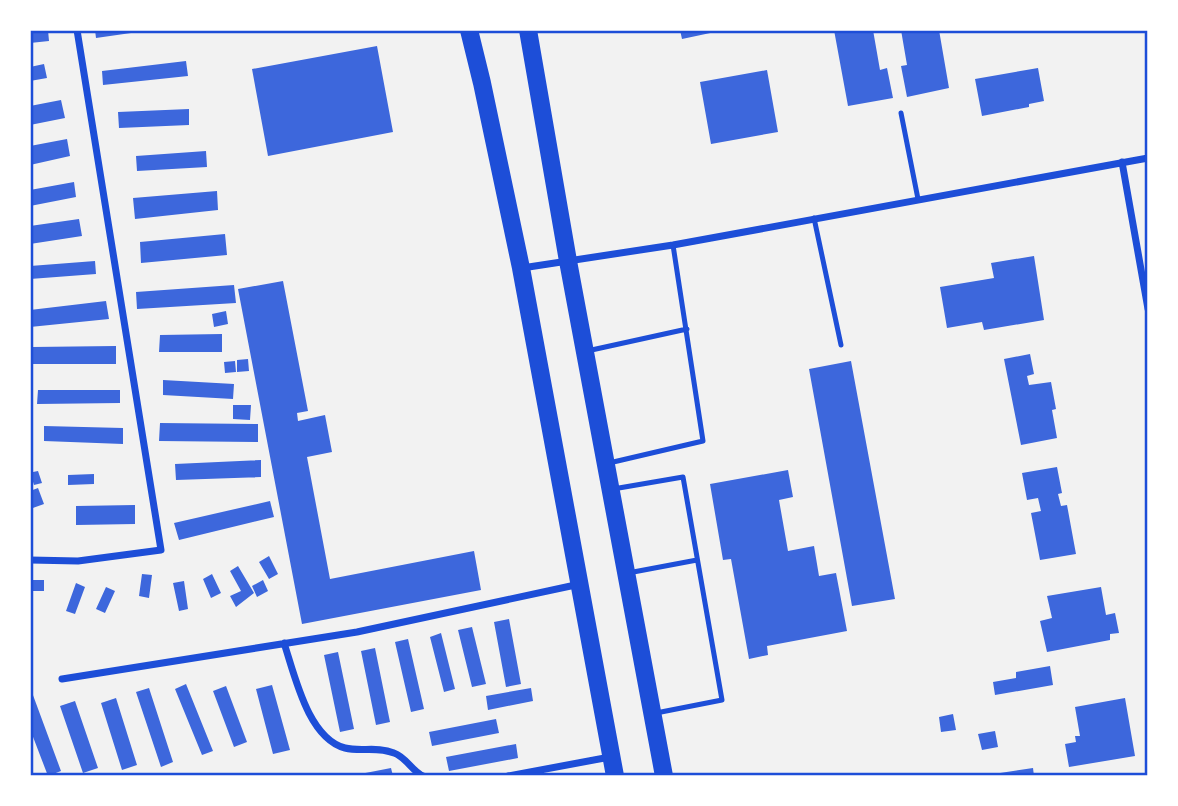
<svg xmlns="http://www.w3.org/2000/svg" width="1178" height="806" font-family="'Archivo Narrow',sans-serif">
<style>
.building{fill:#3d67dc}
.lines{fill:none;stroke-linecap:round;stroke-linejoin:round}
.service{stroke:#1d4ed8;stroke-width:5}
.minor{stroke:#1d4ed8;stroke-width:7}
.primary{stroke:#1d4ed8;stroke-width:18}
.neatline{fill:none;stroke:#1d4ed8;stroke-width:2.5}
</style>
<rect width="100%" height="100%" fill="#f2f2f2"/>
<path class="building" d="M 30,30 L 48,30 L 49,41 L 30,43 Z
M 95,30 L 145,30 L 145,31 L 96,38 Z
M 680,30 L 715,30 L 715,32 L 682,39 Z
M 834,30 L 873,30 L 880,70 L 887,68 L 893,98 L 848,106 Z
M 901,30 L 939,30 L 949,88 L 907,97 L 901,66 L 907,65 Z
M 377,46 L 393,132 L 268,156 L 252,69 Z
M 186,61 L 188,76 L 103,85 L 102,71 Z
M 44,64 L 47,78 L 30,81 L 30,67 Z
M 1038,68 L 1044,101 L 1029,104 L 1029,107 L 982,116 L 975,79 Z
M 767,70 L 778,132 L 711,144 L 700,82 Z
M 61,100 L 65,118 L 30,125 L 30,106 Z
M 189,109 L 189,125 L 119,128 L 118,112 Z
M 67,139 L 70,156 L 30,165 L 30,146 Z
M 206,151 L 207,167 L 137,171 L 136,156 Z
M 74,182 L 76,197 L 30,206 L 30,190 Z
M 217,191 L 218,210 L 135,219 L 133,198 Z
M 79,219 L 82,236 L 30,244 L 30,226 Z
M 225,234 L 227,255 L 141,263 L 140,242 Z
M 1034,256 L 1044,320 L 984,330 L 982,322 L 947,328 L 940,287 L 994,278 L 991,263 Z
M 95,261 L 96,274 L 30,279 L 30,266 Z
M 283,281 L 308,411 L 297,413 L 298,421 L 325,415 L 332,452 L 307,457 L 330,579 L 474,551 L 481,590 L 302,624 L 238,289 Z
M 234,285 L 236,303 L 137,309 L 136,292 Z
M 106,301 L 109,319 L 30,327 L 30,310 Z
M 226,311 L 228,324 L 214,327 L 212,314 Z
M 222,334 L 222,352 L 159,352 L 160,335 Z
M 116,346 L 116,364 L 32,364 L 32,347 Z
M 1030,354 L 1034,374 L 1027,376 L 1029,385 L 1051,382 L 1056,409 L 1052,410 L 1057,438 L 1021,445 L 1004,359 Z
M 248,359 L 249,371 L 237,372 L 237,360 Z
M 235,361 L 236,372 L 225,373 L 224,362 Z
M 851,361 L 895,599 L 852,606 L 809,369 Z
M 163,380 L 234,384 L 233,399 L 163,395 Z
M 38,390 L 120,390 L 120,403 L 37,404 Z
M 233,405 L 251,405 L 250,420 L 233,419 Z
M 160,423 L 258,424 L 258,442 L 159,441 Z
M 44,426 L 123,428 L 123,444 L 44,441 Z
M 261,460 L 261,477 L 176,480 L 175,464 Z
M 30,462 L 33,472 L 38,471 L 42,483 L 34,485 L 30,472 Z
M 1057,467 L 1062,493 L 1058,494 L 1061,506 L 1067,505 L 1076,554 L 1040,560 L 1031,513 L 1041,511 L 1038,498 L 1027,500 L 1022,473 Z
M 788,470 L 793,497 L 779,500 L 788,551 L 814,546 L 819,576 L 836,573 L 847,631 L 767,646 L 768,655 L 749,659 L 731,559 L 723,560 L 710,484 Z
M 94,474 L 94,484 L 68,485 L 68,475 Z
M 38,488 L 44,504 L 30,509 L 30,491 Z
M 270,501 L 274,517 L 179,540 L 174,523 Z
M 135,505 L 135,524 L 76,525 L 76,506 Z
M 269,556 L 278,574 L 269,579 L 259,562 Z
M 238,566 L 254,593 L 236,607 L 230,596 L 241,591 L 230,571 Z
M 142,574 L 152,575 L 149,598 L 139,596 Z
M 212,574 L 221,593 L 211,598 L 203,579 Z
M 30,580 L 44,580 L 44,591 L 30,591 Z
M 263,580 L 268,591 L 257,597 L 252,586 Z
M 184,581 L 188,609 L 179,611 L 173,583 Z
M 76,583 L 85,587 L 75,614 L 66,611 Z
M 106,587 L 115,591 L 105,613 L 96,609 Z
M 1101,587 L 1106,615 L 1115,613 L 1119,633 L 1110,634 L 1110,640 L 1047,652 L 1040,621 L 1052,618 L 1047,596 Z
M 509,619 L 521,684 L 506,687 L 494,622 Z
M 472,627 L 486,684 L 472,687 L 458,630 Z
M 441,633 L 455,689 L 444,692 L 430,637 Z
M 408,639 L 424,709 L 411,712 L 395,642 Z
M 375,648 L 390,722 L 376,725 L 361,651 Z
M 338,652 L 354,729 L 340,732 L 324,655 Z
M 1050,666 L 1053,685 L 995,695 L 993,682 L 1016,678 L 1016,672 Z
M 186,684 L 213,751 L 202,755 L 175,689 Z
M 272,685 L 290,750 L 273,754 L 256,689 Z
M 226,686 L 247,742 L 234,747 L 213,691 Z
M 30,687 L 61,771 L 48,776 L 30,729 Z
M 149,688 L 173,762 L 161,767 L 136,692 Z
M 531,688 L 533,701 L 488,710 L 486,696 Z
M 116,698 L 137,765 L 122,770 L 101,703 Z
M 1125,698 L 1135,756 L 1069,767 L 1065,744 L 1076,742 L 1075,736 L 1080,736 L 1075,707 Z
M 75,701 L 98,768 L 83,773 L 60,706 Z
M 953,714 L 956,730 L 941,732 L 939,717 Z
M 496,719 L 499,733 L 432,746 L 429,732 Z
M 995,731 L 998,747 L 982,750 L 978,734 Z
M 516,744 L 518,758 L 449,771 L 446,757 Z
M 391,768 L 393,776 L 355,776 L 355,775 Z
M 1033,768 L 1034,776 L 987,776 L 987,775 Z"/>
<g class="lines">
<path class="service" d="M 901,113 L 918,199
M 814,218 L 841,345
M 587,351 L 687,329
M 609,463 L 703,441 L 673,245
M 613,489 L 683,477 L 722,700 L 656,713
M 628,573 L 697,560"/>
<path class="minor" d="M 1122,162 L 1148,309
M 522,268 L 673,245 L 1148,158
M 30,560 L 78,561 L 161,550 L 77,30
M 284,643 C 295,676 308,738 345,748 C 361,752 377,746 394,753 C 406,757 412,771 423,776
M 62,679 L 357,632 L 580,584
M 508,776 L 610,757"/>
<path class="primary" d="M 469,30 L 482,83 L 521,268 L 615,776
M 528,30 L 568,261 L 664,776"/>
</g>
<rect width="1178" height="806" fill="none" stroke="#ffffff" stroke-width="63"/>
<rect x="32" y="32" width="1114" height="742" class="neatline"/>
</svg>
